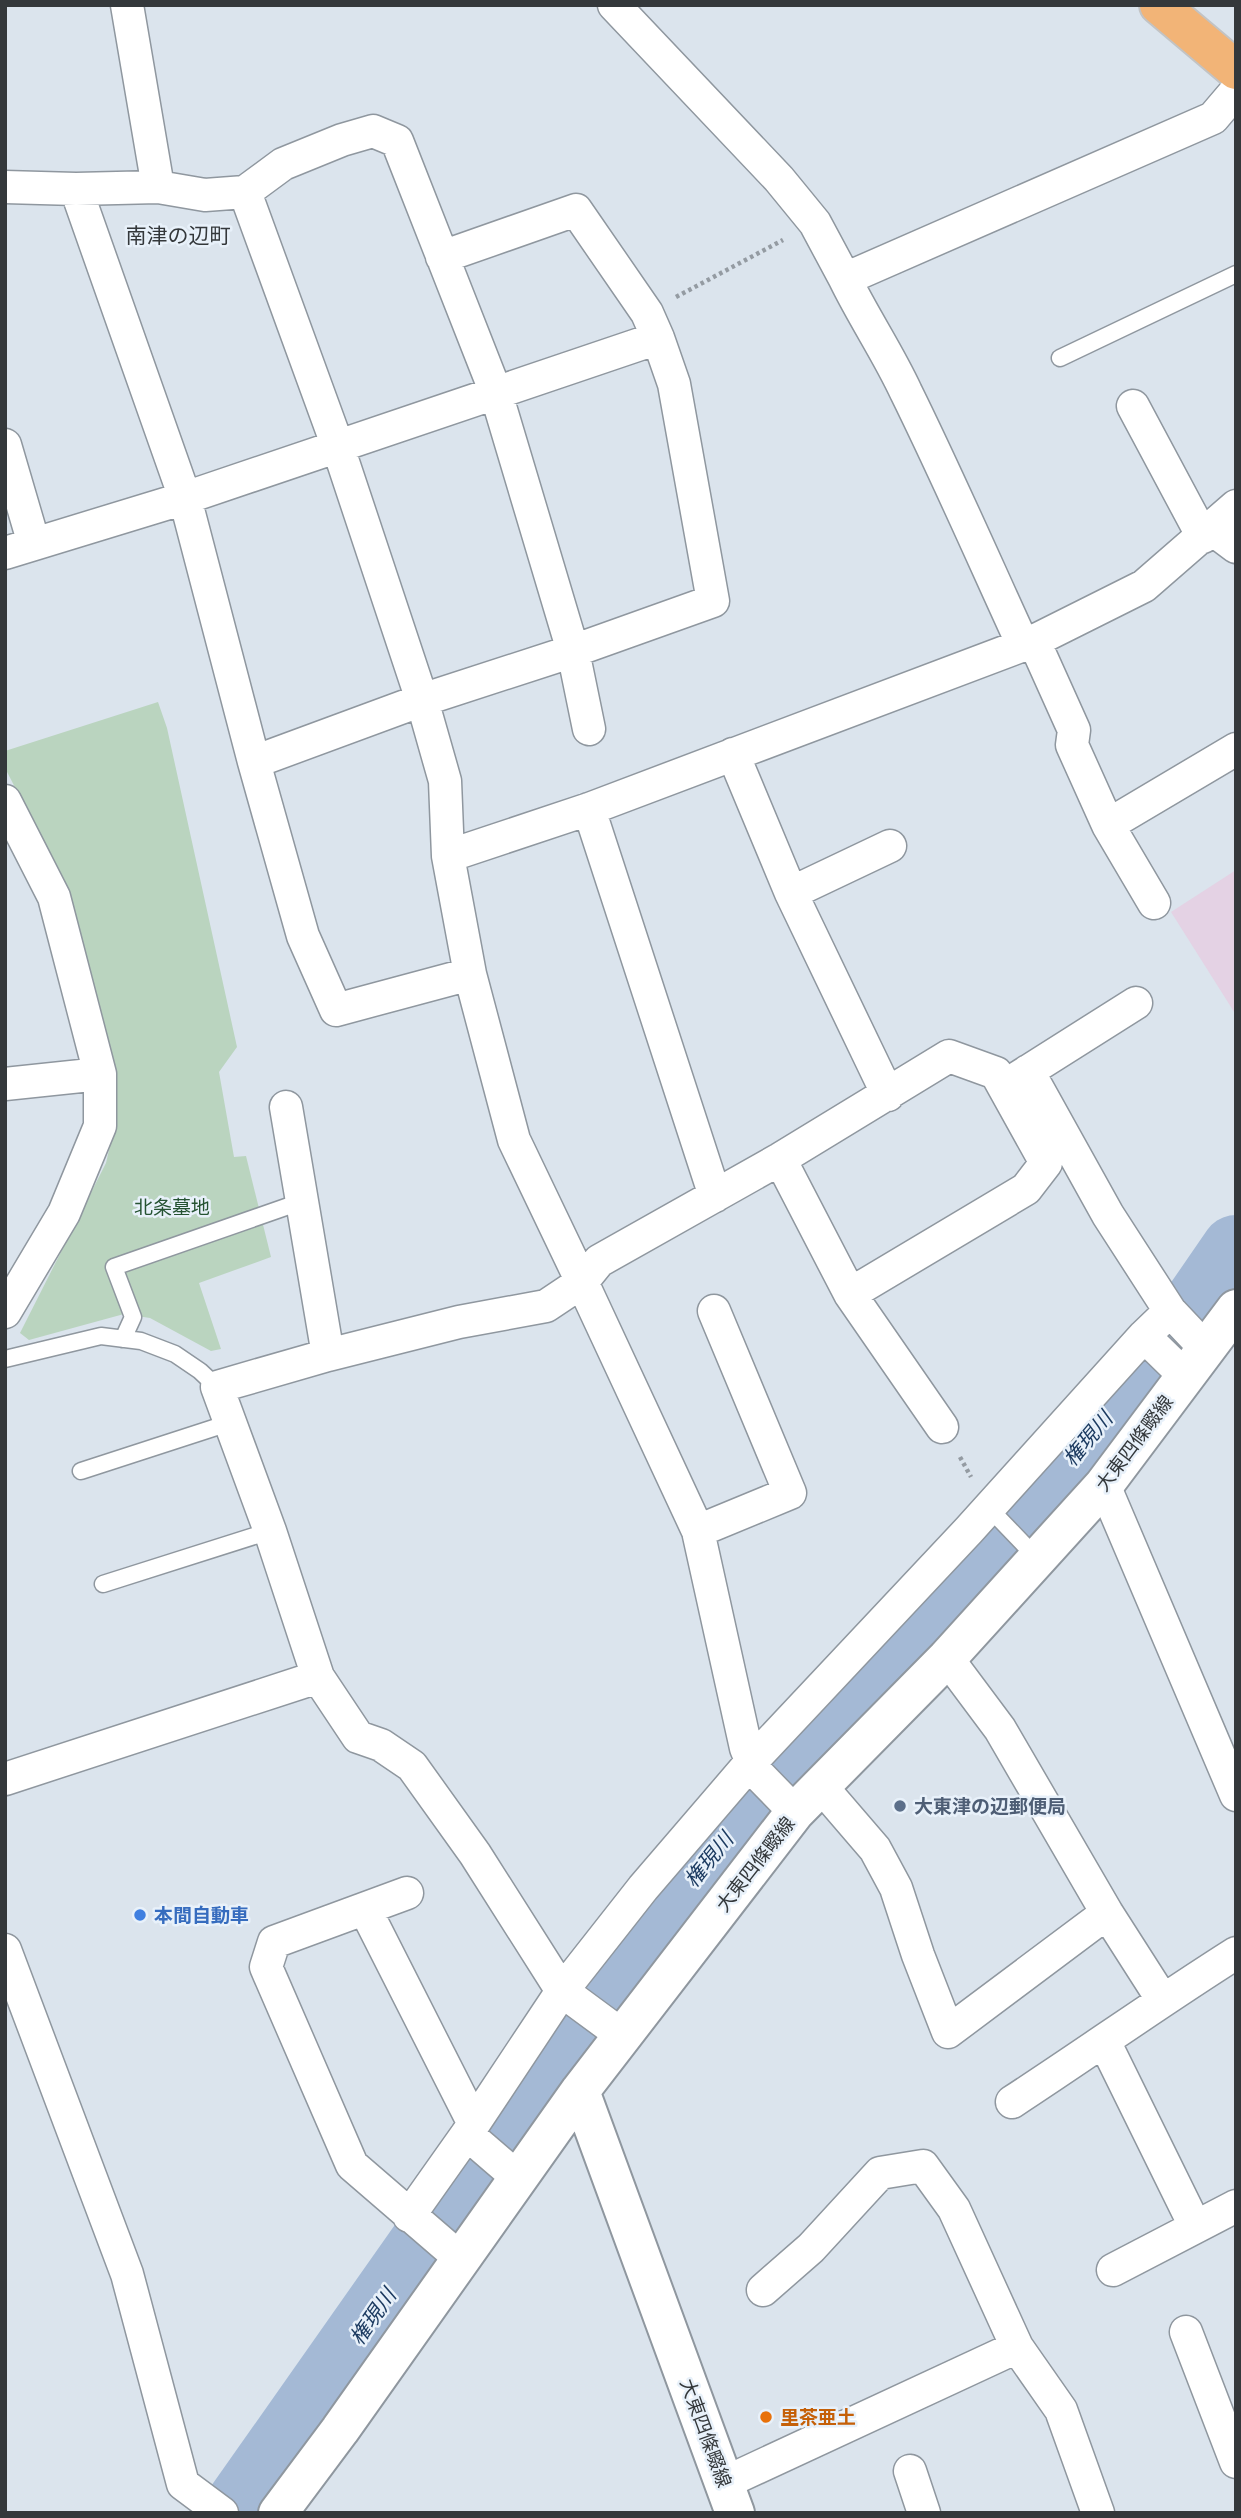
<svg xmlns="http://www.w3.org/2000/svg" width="1241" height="2518" font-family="'DejaVu Sans','Noto Sans JP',sans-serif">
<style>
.education{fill:#e4d2e4}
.green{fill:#bad4bf}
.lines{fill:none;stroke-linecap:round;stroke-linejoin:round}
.river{stroke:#a4b9d5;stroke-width:70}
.lane-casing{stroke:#8f979f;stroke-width:19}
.street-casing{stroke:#8f979f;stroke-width:35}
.secondary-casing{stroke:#8f979f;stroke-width:42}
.highway-casing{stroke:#c2c3c4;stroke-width:42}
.path{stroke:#949ba2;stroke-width:4.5;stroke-dasharray:3.5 3.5;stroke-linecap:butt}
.lane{stroke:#fff;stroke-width:16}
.street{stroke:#fff;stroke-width:32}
.secondary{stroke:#fff;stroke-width:38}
.highway{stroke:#f2b477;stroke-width:38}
.service-dot{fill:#5c6f8a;stroke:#e8f1fa;stroke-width:2.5}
.shop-dot{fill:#3f7fe0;stroke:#e8f1fa;stroke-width:2.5}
.food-dot{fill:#e8710a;stroke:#e8f1fa;stroke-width:2.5}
.labels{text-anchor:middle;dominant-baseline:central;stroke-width:5;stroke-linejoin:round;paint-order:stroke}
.park-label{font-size:19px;fill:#255332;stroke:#e8f1fa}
.street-label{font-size:19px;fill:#34383b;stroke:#e8f1fa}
.service-label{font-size:19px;font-weight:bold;fill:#4e5e75;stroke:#e8f1fa;text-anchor:start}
.shop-label{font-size:19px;font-weight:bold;fill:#366cbe;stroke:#e8f1fa;text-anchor:start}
.food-label{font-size:19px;font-weight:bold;fill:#c56008;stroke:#e8f1fa;text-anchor:start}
.neighbourhood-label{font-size:21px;fill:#34383b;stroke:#e8f1fa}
.water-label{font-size:21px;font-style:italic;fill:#1a395f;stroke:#e8f1fa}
</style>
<rect width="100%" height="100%" fill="#dbe4ed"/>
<path class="education" d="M 1236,870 L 1236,1015 L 1171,912 Z"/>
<path class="green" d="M 158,702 L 167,728 L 237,1047 L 219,1072 L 234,1157 L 246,1156 L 271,1257 L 199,1283 L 221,1349 L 211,1351 L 150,1318 L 124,1314 L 29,1340 L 20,1333 L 106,1163 L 117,1115 L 112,1075 L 54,863 L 5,768 L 5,751 Z"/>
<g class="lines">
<path class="river" d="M 235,2513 L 593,2004 L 758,1800 L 1073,1458 L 1187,1321 L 1236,1250"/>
<defs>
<path id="lane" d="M 1060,358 L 1236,274
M 123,1339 L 133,1317 L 114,1267 L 303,1201
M 5,1359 L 101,1336 L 141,1341 L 175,1354 L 200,1371 L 217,1387
M 81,1471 L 232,1422
M 989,1508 L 1036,1557
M 103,1584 L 270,1531"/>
<path id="street" d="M 127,5 L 158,187
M 614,5 L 779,179 L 815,223 L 845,279
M 5,187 L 76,189 L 158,187 L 205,195 L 245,192 L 283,164 L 342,140 L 373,131 L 397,141 L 496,393 L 573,651 L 589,729
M 76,189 L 185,498 L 254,762 L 303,936 L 336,1010 L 470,974
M 245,192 L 338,447 L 422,700 L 445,781 L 448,856 L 470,974 L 514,1140 L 582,1282 L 698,1531 L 746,1748 L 756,1772 L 795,1812
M 1133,406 L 1203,537
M 5,445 L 34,544
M 1212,529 L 1236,547
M 5,553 L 185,498 L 658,338
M 1034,641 L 1074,730 L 1072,745 L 1108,825 L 1154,903
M 1023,645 C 984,560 947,475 906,392 C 888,353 864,318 845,279 L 1213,118 L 1236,91
M 733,754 L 791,893 L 888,1095
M 254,762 L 422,700 L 573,651 L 713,601 L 674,384 L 658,338 L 647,313 L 576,210 L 442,257
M 5,801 L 54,897 L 100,1074 L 100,1126 L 64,1213 L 5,1312
M 589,809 L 715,1196
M 1108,825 L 1236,749
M 448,856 L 589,809 L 1034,641 L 1144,586 L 1236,506
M 791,893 L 890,846
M 1011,1082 L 1136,1003
M 5,1084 L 100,1074
M 286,1107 L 328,1355
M 780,1159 L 850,1294 L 942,1427
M 1170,1311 L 1205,1348
M 1144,1336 L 1185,1376
M 1104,1485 L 1236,1795
M 698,1531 L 790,1493 L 714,1311
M 947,1658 L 1000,1729 L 1107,1913 L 1162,1999
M 5,1779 L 318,1677
M 820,1785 L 875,1849 L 896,1888 L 918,1955 L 948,2032 L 1107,1913
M 407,1893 L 274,1942 L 266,1967 L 352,2165 L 461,2259
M 365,1909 L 473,2122
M 5,1950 L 127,2274 L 183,2484 L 222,2513
M 623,2036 L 562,1991 L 475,1854 L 412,1766 L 381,1745 L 358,1737 L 318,1677 L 270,1531 L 217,1387 L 328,1355 L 459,1322 L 546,1306 L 582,1282 L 599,1261 L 780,1159 L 949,1056 L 996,1073 L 1046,1163 L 1026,1189 L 850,1294
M 1104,2041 L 1195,2226
M 1012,2102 C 1087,2053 1160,2001 1236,1953
M 467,2134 L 518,2178
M 409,2216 L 467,2134 L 562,1991 L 643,1888 L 752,1761 L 969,1530 L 1144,1336 L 1170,1311 L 1108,1215 L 1028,1071
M 1113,2270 L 1236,2206
M 763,2290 L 811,2248 L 880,2173 L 923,2166 L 954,2209 L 1017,2347
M 1186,2332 L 1236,2462
M 910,2471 L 924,2513
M 724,2483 L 1017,2347 L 1061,2410 L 1098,2513"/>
<path id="secondary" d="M 580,2091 L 735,2513
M 278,2513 L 340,2430 L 580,2091 L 795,1812 L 947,1658 L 1104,1485 L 1236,1309"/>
<path id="highway" d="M 1159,5 L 1236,70"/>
</defs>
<use href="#lane" class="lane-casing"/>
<use href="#street" class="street-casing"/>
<use href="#secondary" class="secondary-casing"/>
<use href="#highway" class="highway-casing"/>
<path class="path" d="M 676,297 L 783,240
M 960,1457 L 971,1477"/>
<use href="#lane" class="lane"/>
<use href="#street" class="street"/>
<use href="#secondary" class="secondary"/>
<use href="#highway" class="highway"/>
</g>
<circle class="service-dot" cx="900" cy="1806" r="7"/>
<circle class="shop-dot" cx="140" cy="1915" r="7"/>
<circle class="food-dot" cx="766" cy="2417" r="7"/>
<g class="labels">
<g class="park-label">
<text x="172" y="1207">北条墓地</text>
</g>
<g class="street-label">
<text transform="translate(1134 1443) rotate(-53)">大東四條畷線</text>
<text transform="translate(755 1864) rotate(-52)">大東四條畷線</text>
<text transform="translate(706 2433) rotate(70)">大東四條畷線</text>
</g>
<g class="service-label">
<text x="914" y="1806">大東津の辺郵便局</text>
</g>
<g class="shop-label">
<text x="154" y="1915">本間自動車</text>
</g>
<g class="food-label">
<text x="780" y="2417">里茶亜土</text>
</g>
<g class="neighbourhood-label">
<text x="178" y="236">南津の辺町</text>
</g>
<g class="water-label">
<text transform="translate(1088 1439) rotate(-50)">権現川</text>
<text transform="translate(709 1860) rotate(-51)">権現川</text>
<text transform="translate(373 2317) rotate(-55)">権現川</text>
</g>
</g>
<rect width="1241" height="2518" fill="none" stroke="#34383b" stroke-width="14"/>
</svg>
